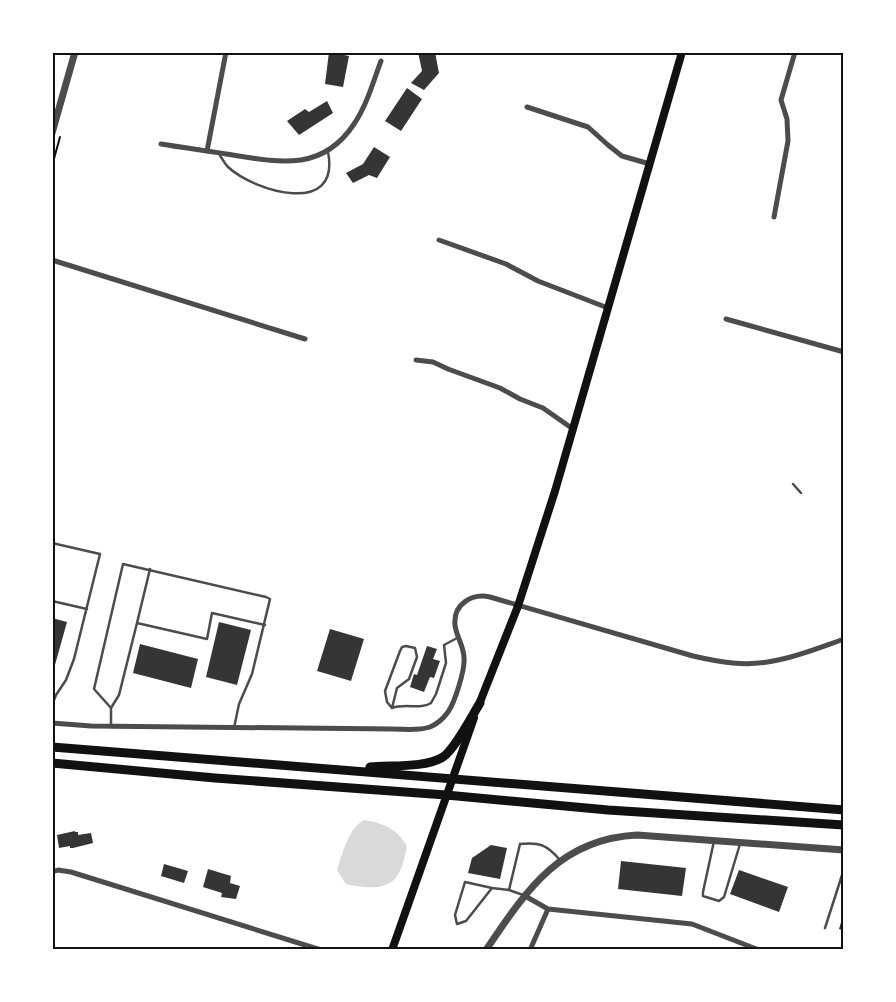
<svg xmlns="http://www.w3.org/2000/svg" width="896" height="1002" font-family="'Varela Round',sans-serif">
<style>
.water{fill:#d9d9d9}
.building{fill:#353535}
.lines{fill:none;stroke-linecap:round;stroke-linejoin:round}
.path{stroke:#111;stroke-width:2}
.service{stroke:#4c4c4c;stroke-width:2.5}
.minor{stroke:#4c4c4c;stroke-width:5}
.tertiary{stroke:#4c4c4c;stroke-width:7}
.secondary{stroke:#111;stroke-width:8}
.primary{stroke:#111;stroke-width:9}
.neatline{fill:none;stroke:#111;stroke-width:2}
</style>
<rect width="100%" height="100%" fill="#fff"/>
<path class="water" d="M 364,820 C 385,824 396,828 407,846 C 405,855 403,865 399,873 C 389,892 363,888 346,884 L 337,870 C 343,853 348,829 364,820 Z"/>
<path class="building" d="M 329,52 L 349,56 L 343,87 L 325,84 Z
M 418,52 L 435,52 L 439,73 L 424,90 L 411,83 L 422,71 Z
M 407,88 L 422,99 L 401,131 L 385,121 Z
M 327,101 L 333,113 L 299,135 L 287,121 L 305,109 L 309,112 Z
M 374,147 L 390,157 L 377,178 L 369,175 L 353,183 L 346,173 L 363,164 Z
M 52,618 L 67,622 L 53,672 L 52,671 Z
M 219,622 L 251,630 L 237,685 L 206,677 Z
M 330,629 L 364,639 L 351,681 L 317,671 Z
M 140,644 L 198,659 L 191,688 L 133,673 Z
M 427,646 L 437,649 L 433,659 L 440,661 L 434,678 L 430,677 L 424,692 L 410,687 L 414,674 L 417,675 Z
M 75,831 L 75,832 L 78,832 L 78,835 L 91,833 L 93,843 L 73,848 L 70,848 L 70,846 L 59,848 L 57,835 Z
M 491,845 L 507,848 L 500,879 L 468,873 L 472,858 Z
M 621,861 L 686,868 L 682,896 L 618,889 Z
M 164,864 L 188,871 L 184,883 L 161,876 Z
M 208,869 L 231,876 L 230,883 L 240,886 L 236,899 L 221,897 L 222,893 L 203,887 Z
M 739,870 L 788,887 L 779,912 L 730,894 Z
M 843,916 L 844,916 L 844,931 L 839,929 Z"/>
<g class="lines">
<path class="path" d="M 52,166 L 60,137"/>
<path class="service" d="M 219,154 C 222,158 224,163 228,167 C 255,192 341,217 328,152
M 793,484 L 801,493
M 52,543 L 100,554 L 74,659 L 66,680 L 56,695 L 52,705
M 52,601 L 87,609
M 137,623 L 150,569
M 406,646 L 415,648 L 417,657 L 409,679 L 397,688 L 392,708 L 387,702 L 385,691 L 400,651 L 402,647 Z
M 111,708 L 94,689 L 123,564 L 266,597 L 270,599 L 252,674 L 239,704 L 234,728
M 392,708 C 406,703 420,710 431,703 L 436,694 L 446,663 L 444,645 L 459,637
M 111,726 L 111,708 L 119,695 L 137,623 L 207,639 L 212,613 L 265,625
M 714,841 L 703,892 L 703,896 L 719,901 L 724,897 L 740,844
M 492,888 L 465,882 L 455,915 L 457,924 L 466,921 L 492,888 L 509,890 L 523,895
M 509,890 L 520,844 C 540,842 547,845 560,860
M 825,928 L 844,869"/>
<path class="minor" d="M 527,107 L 588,127 L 608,145 L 622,156 L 650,164
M 161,144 C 185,148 209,151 233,155 C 281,163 323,171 354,124 C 367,105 373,82 381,61
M 207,151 L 226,52
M 774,217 L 788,141 L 787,119 L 781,100 L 795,52
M 439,240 L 506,264 L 538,281 L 608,308
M 52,260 L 305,339
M 726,319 L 844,352
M 416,360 L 433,362 L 448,369 L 500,388 L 520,399 L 543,408 L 573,429
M 52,723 L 91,726 L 392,729 C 404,729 419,731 430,727 C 437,724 443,719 448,712 C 455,702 465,670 464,658 C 464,646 456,636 455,625 C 453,604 472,593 490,597 L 693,656 C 719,662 746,667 773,661 C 797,657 821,647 844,639
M 52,872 L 58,870 L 71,872 L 321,950
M 525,896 L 548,909 L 692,924 L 759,950
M 530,950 L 548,909"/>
<path class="tertiary" d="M 52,133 L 75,52
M 486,950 C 526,891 559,839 637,835 L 844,850"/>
<path class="secondary" d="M 478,707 L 518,606 L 555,491 L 682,52
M 392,950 L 474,718"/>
<path class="primary" d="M 52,747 L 844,810
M 52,763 L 215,778 L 446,795 L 608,810 L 844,825
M 370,767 C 390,765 426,768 443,757 C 455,749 471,717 480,703"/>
</g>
<rect width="896" height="1002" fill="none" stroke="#ffffff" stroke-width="108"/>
<rect x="54" y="54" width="788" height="894" class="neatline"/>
</svg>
